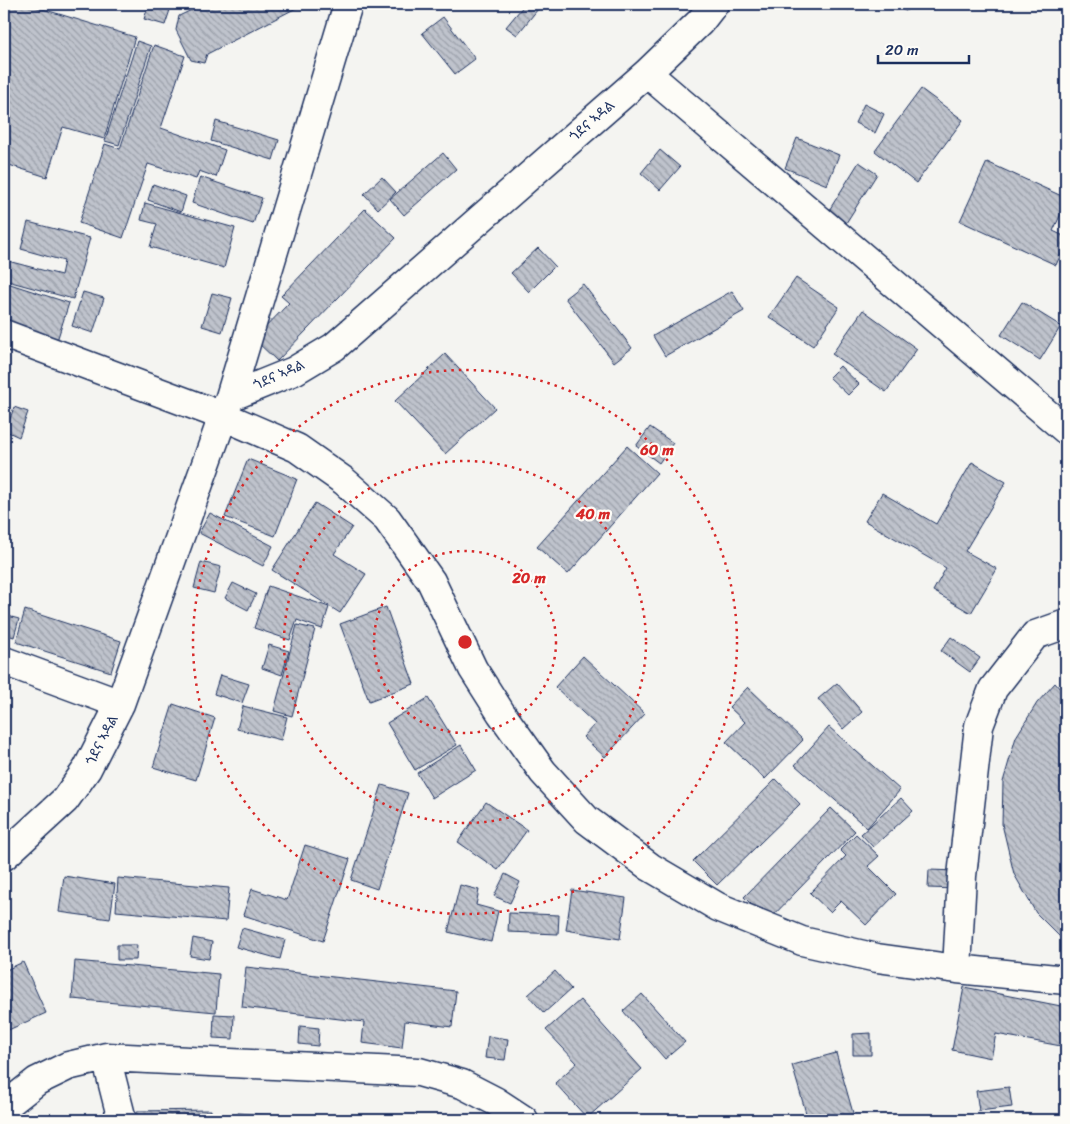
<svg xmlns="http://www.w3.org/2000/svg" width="1070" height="1124" font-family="Sriracha,'Noto Sans Ethiopic',sans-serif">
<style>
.building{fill:url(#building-back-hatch);stroke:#1b2f5e}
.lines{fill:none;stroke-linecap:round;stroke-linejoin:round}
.minor-casing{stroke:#1b2f5e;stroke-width:31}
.minor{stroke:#fdfcf7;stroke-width:28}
.ring{fill:none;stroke:#d62828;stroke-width:2.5;stroke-dasharray:2.5 5}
.labels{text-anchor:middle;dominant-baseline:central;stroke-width:4.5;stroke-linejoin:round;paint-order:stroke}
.street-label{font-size:14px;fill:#1b2f5e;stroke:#fdfcf7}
.centre{fill:#d62828;stroke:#fdfcf7;stroke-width:2.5}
.ring-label{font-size:15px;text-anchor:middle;font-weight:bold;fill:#d62828;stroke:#fdfcf7;stroke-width:4.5;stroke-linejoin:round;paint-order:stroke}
</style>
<defs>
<pattern id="building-back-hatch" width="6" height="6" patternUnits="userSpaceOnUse" patternTransform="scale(1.25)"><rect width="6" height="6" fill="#bfc3cc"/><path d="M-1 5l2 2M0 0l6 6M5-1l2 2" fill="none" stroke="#9a9fa9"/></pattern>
</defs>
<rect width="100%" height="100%" fill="#f4f4f1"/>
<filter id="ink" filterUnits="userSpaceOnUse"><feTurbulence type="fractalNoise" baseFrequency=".02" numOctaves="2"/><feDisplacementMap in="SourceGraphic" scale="10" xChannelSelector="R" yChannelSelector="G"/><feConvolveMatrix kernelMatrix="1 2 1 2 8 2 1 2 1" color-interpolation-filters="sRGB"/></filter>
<g filter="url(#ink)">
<path class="building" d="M 10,4 L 26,4 L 135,37 L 104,139 L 63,127 L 47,177 L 9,165 L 4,180 L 4,24 Z
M 149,4 L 172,4 L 165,25 L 144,19 Z
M 204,4 L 304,4 L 207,54 L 204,63 L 191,60 L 176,30 L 179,16 Z
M 525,4 L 532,4 L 538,9 L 517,35 L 506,27 Z
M 888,4 L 908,4 L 906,11 Z
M 443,17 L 475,59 L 455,74 L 422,33 Z
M 137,41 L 151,46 L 119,145 L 105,141 Z
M 154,45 L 185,56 L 161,128 L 225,150 L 216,177 L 199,171 L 196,179 L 148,164 L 123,238 L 79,223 L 105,144 L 120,149 Z
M 921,89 L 963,120 L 916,183 L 875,151 Z
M 864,104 L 884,114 L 875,133 L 855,123 Z
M 216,121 L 279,140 L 273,160 L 211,141 Z
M 797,138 L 839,155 L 827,185 L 785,168 Z
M 660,150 L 680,167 L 660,190 L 641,173 Z
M 443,153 L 456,169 L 404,215 L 390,199 Z
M 859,162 L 877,174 L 846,223 L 828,212 Z
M 987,162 L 1066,198 L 1066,203 L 1053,231 L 1066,237 L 1066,243 L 1056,265 L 960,221 Z
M 200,177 L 262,198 L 253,224 L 192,203 Z
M 382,177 L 396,192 L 378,209 L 364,194 Z
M 153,184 L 186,196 L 181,212 L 148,200 Z
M 145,203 L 235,228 L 224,268 L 150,247 L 157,224 L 141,220 Z
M 365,209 L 396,238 L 277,361 L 254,339 L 289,303 L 281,296 Z
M 28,222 L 90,238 L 73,299 L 4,280 L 4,260 L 61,275 L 64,261 L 21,249 Z
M 538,248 L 555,266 L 529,292 L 511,273 Z
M 796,278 L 839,307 L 813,346 L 769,317 Z
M 4,282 L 69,303 L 55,347 L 4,331 Z
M 583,284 L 632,348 L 614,362 L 565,298 Z
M 732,291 L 744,311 L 665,356 L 653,336 Z
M 83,292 L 104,298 L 93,333 L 72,326 Z
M 212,293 L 232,298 L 222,332 L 202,326 Z
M 1022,302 L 1061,326 L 1040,360 L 1001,335 Z
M 863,310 L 917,349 L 886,392 L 832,354 Z
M 445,354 L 495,408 L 445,454 L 395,401 Z
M 840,366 L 859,384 L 848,395 L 829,377 Z
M 14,407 L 28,412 L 19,437 L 6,431 Z
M 650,427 L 673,443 L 659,463 L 636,446 Z
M 627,446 L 657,473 L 568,574 L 537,547 Z
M 248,459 L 297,479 L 275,536 L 225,517 Z
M 972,462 L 1006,482 L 965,551 L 997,569 L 971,613 L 933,591 L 946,568 L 865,521 L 882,493 L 936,524 Z
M 315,503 L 352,527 L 334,554 L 366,574 L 340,613 L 272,570 Z
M 210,513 L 273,546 L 263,566 L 199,533 Z
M 201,562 L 221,567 L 214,593 L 194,588 Z
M 233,583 L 256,594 L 248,610 L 225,598 Z
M 268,586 L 329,607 L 322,629 L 297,620 L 290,640 L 254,628 Z
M 386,607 L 414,684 L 369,701 L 340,624 Z
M 25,610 L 121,641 L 111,672 L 16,642 Z
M 4,615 L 19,619 L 14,637 L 4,634 Z
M 297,625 L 315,629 L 292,716 L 274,711 Z
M 951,637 L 980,658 L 970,672 L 941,651 Z
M 269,645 L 289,651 L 282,675 L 262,668 Z
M 583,656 L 645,714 L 605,757 L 583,737 L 595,724 L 555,687 Z
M 220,675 L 249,684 L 242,703 L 214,694 Z
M 837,683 L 862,712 L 843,729 L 818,699 Z
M 1055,683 L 1066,696 L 1066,943 L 1036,913 L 1014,874 L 1002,824 L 1003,782 L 1016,737 L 1037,703 Z
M 748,687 L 803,740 L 765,779 L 726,742 L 745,722 L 729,707 Z
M 428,698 L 457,745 L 415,770 L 387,723 Z
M 173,704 L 215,718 L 196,780 L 153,767 Z
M 243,706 L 287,717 L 281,740 L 237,729 Z
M 829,727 L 900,790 L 867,828 L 795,765 Z
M 461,745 L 476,770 L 432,798 L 417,773 Z
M 776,779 L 800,804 L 717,885 L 693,861 Z
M 382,785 L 408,793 L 377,889 L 351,880 Z
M 901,798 L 913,811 L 873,847 L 861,834 Z
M 486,802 L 527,830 L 498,870 L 458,842 Z
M 831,808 L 855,831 L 768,921 L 744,897 Z
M 856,834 L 879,856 L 868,866 L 896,894 L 866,925 L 841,901 L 830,912 L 810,893 L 846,856 L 840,850 Z
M 305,845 L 350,859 L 323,941 L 243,915 L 252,889 L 287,900 Z
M 929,870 L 957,871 L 957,889 L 928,888 Z
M 505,874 L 520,882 L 510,903 L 494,896 Z
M 64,876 L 115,884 L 110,919 L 59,912 Z
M 118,878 L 229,888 L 226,921 L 116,911 Z
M 460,885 L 479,890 L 476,905 L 498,911 L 491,942 L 448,932 Z
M 572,890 L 626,898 L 620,939 L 566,930 Z
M 509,913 L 559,915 L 558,934 L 508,932 Z
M 242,928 L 285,940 L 280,959 L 236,947 Z
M 193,938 L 212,942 L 209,959 L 190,956 Z
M 117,945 L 137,945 L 136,960 L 117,960 Z
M 75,961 L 219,974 L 216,1012 L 72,999 Z
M 23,962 L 46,1013 L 4,1032 L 4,971 Z
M 246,967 L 456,991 L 452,1027 L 405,1021 L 402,1048 L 362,1043 L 364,1022 L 242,1007 Z
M 555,971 L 571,989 L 544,1013 L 528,995 Z
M 964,987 L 1066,1007 L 1066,1017 L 1061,1046 L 996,1034 L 991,1058 L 952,1050 Z
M 642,994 L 685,1042 L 665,1059 L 623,1011 Z
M 580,1000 L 642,1069 L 587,1118 L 555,1083 L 577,1063 L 546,1030 Z
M 214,1014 L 234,1015 L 233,1039 L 213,1038 Z
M 300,1026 L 319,1028 L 318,1046 L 299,1044 Z
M 871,1033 L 871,1055 L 853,1055 L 853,1034 Z
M 488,1036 L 508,1039 L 505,1060 L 485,1058 Z
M 836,1053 L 855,1120 L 808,1120 L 792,1065 Z
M 1009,1087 L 1012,1107 L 979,1111 L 976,1091 Z
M 211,1110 L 211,1120 L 137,1120 L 137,1111 Z
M 238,1113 L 327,1120 L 237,1120 Z
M 60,1114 L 67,1120 L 54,1120 Z"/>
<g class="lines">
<defs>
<path id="minor" d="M 647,73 L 1066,430
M 4,334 L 223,416 L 297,448 L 344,481 L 387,519 L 431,581 L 473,669 L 501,713 L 543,772 L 587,820 L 650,867 L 718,907 L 802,941 L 877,958 L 957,969 L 1066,980
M 230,397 L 348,4
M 4,661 L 120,704
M 4,856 L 65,800 L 87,769 L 120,704 L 230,397 L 294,371 L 334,347 L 647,73 L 700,22 L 714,4
M 957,969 L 962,876 L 979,726 L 993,689 L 1035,635 L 1066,624
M 106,1057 L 122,1120
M 4,1107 L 37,1081 L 68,1066 L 106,1057 L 419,1072 L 462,1084 L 495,1101 L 524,1120"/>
</defs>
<use href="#minor" class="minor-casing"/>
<use href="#minor" class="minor"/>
</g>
</g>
<g class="ring">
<circle cx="465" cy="642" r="91"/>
<circle cx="465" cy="642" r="181"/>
<circle cx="465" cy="642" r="272"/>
</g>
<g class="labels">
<g class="street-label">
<text transform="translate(592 121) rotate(-41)">ጎደና ኣዳል</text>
<text transform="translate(279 375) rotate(-24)">ጎደና ኣዳል</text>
<text transform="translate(102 740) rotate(-63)">ጎደና ኣዳል</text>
</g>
</g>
<circle cx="465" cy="642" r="8" class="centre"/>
<g class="ring-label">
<text x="657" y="455">60 m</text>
<text x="593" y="519">40 m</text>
<text x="529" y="583">20 m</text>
</g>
<rect width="1070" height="1124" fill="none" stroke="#fdfcf7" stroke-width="20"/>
<rect x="10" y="10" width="1050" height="1104" fill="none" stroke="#1b2f5e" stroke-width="2" filter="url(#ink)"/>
<path d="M878 55v8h91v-8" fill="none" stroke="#1b2f5e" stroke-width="2.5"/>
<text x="885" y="55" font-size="15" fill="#1b2f5e" stroke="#fdfcf7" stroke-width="4" paint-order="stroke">20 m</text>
</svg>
